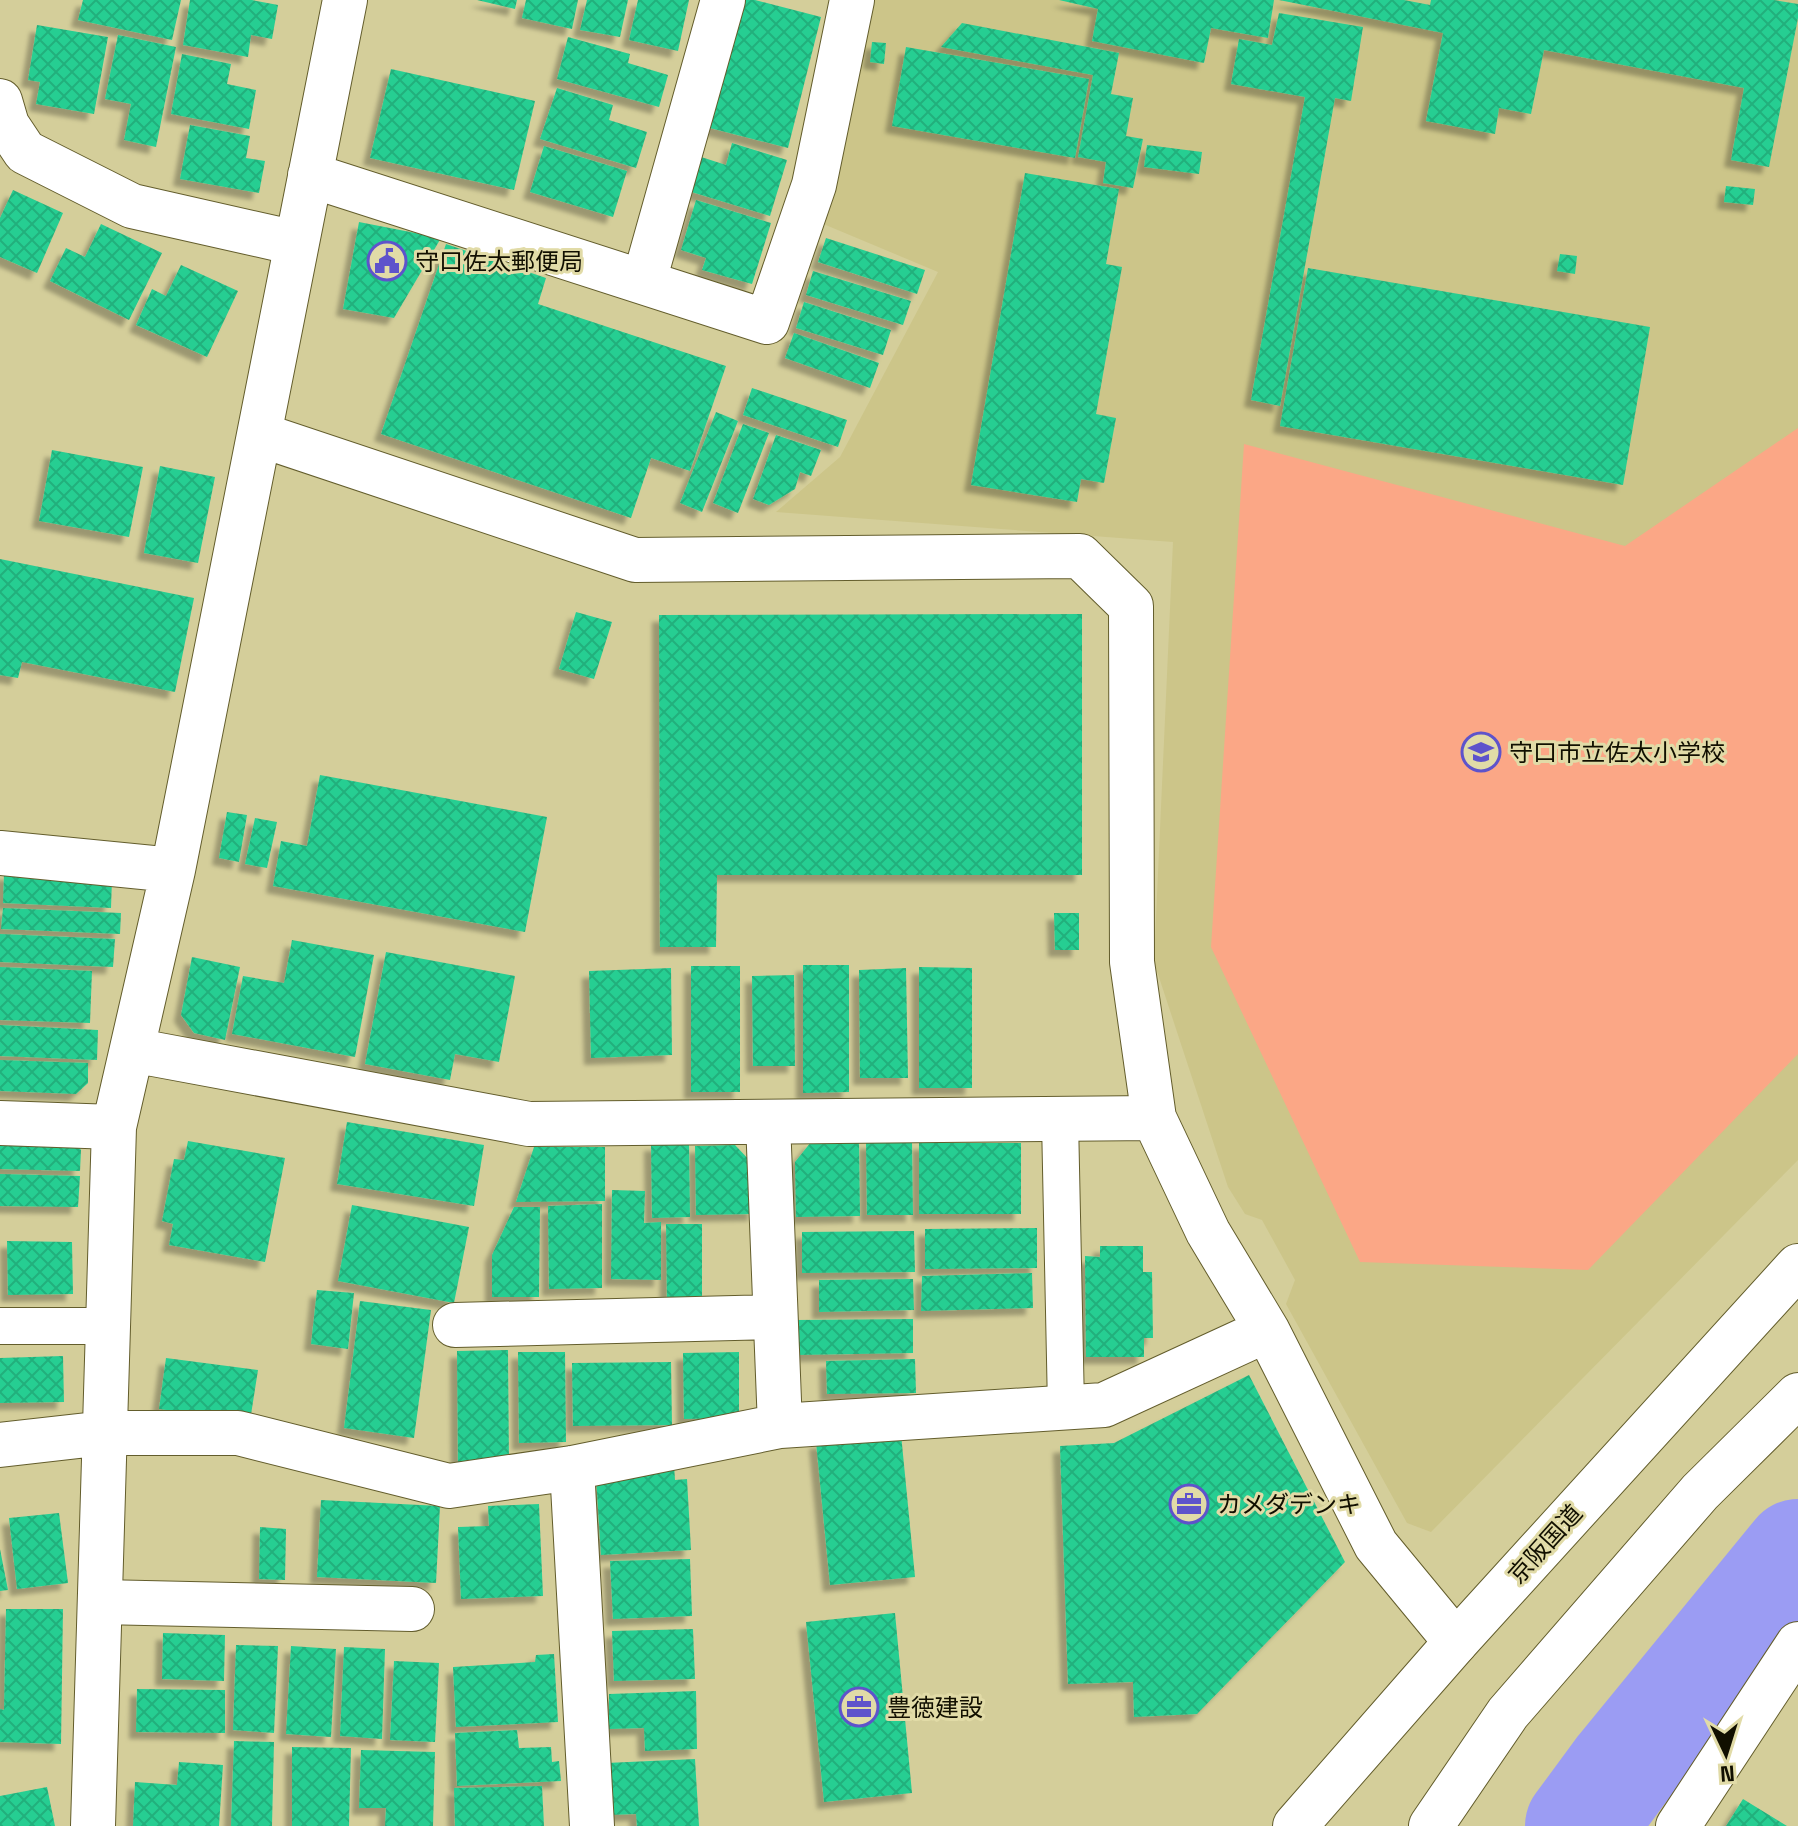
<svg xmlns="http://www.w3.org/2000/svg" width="1798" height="1826" font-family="'Space Grotesk','Noto Sans JP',sans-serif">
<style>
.built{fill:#ccc589}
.pitch{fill:#fba786}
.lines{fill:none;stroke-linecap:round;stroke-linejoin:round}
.river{stroke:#9b9cf3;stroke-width:110}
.building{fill:url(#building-cross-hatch);filter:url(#shadow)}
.service-casing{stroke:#635d2c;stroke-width:38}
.minor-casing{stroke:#635d2c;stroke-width:46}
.trunk-casing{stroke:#635d2c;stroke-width:46}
.service{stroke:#fff;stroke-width:36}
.minor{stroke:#fff;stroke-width:44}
.trunk{stroke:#fff;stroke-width:44}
.labels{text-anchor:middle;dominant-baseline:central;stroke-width:6;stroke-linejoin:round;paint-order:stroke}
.poi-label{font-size:24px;fill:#110f00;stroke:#e1dba7;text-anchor:start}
.street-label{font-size:24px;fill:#110f00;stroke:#e1dba7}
</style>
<defs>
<pattern id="building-cross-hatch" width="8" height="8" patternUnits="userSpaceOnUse" patternTransform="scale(2)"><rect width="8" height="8" fill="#27ce92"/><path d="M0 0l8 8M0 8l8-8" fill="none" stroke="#22b07c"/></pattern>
<filter id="shadow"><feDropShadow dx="-7" dy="7" stdDeviation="2" flood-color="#0004"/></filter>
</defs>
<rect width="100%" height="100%" fill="#d4ce9a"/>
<path class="built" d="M 868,0 L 1798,0 L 1798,1160 L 1431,1532 L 1407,1523 L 1286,1304 L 1295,1280 L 1262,1220 L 1245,1214 L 1228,1187 L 1154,962 L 1173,542 L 776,512 L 840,457 L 938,272 L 821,223 Z"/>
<path class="pitch" d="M 1798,428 L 1798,1054 L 1588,1270 L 1360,1262 L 1211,947 L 1244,444 L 1625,546 Z"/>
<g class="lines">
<path class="river" d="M 1580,1826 L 1622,1769 L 1798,1554"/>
</g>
<path class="building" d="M 83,0 L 181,0 L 172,40 L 78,20 Z
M 190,0 L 252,0 L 278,5 L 272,39 L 251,35 L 248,57 L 183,45 Z
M 477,0 L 517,0 L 515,9 Z
M 526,0 L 578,0 L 572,29 L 522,18 Z
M 587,0 L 628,0 L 620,37 L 580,30 Z
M 638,0 L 689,0 L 678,51 L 629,40 Z
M 739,0 L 755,0 L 821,17 L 788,148 L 706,127 Z
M 1059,0 L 1274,0 L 1268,38 L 1211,28 L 1204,63 L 1092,41 L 1098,9 Z
M 1279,0 L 1404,0 L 1430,5 L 1431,0 L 1774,0 L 1798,4 L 1798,18 L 1769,167 L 1731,160 L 1744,88 L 1544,50 L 1531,114 L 1499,108 L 1495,134 L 1426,121 L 1443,33 Z
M 1279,13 L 1363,27 L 1351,101 L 1335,98 L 1280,406 L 1251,400 L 1305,97 L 1231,84 L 1239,39 L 1272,45 Z
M 962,23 L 1119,53 L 1111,94 L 1133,98 L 1126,136 L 1143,139 L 1133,188 L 1103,183 L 1106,162 L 1078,157 L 1093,75 L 941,47 Z
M 37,25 L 108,37 L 94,114 L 36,104 L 40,82 L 28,80 Z
M 118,35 L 176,47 L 156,147 L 124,140 L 131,104 L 105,99 Z
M 568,37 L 630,54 L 628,63 L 668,75 L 659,107 L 557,79 Z
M 872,42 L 886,43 L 884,64 L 870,62 Z
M 906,47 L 1089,79 L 1075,158 L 892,126 Z
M 182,54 L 231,64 L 227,84 L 256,90 L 249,129 L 171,114 Z
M 391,69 L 535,101 L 514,190 L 370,158 Z
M 557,88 L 613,105 L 609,120 L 647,132 L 636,168 L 540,139 Z
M 190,125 L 250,136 L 246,158 L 265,161 L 259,193 L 180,179 Z
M 732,143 L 787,160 L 770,216 L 685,190 L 695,155 L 726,165 Z
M 1147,145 L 1202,152 L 1199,174 L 1144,167 Z
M 544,146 L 627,171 L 613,217 L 530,192 Z
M 1025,173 L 1119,189 L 1106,264 L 1122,267 L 1096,414 L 1116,418 L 1104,483 L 1081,479 L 1077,502 L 971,485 Z
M 1726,186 L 1755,189 L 1753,205 L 1724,202 Z
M 13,190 L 63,213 L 37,273 L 0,257 L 0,218 Z
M 696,200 L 771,223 L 752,284 L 702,270 L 706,258 L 681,250 Z
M 359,222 L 441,238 L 394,318 L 343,309 Z
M 101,224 L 162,253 L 129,320 L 50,281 L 66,248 L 85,257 Z
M 826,238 L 925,270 L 917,294 L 818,262 Z
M 446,244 L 546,278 L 538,304 L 726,366 L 690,471 L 651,458 L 631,518 L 381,434 Z
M 1560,254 L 1577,256 L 1575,274 L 1557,271 Z
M 181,265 L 238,291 L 207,357 L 136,325 L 152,289 L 166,296 Z
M 1308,268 L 1650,327 L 1623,485 L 1280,426 Z
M 813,271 L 911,301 L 903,325 L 806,295 Z
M 804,302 L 891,330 L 883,355 L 796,328 Z
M 794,333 L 879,363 L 870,388 L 785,358 Z
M 752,388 L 847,420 L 838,447 L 743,415 Z
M 716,412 L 738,421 L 702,512 L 680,503 Z
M 743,424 L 769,433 L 738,513 L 713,503 Z
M 776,435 L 821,450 L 811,476 L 800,472 L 795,489 L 769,505 L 753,499 Z
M 52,450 L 143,467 L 129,537 L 39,521 Z
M 160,466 L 215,477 L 198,563 L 144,553 Z
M 0,559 L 194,598 L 175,692 L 22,662 L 18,678 L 0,675 Z
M 576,612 L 612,622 L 594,679 L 559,669 Z
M 1082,614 L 1082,875 L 717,875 L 716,947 L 660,947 L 659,615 Z
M 320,775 L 547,817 L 525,932 L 273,886 L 281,841 L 307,846 Z
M 227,812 L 247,815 L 239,862 L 219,858 Z
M 255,818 L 277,822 L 267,868 L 245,864 Z
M 4,873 L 112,879 L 111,908 L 3,903 Z
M 3,908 L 121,913 L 120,934 L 1,929 Z
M 1054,913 L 1079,913 L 1079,950 L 1055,950 Z
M 0,934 L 115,939 L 113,967 L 0,962 Z
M 292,940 L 374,955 L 355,1057 L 232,1034 L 243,976 L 284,983 Z
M 386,952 L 515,976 L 499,1062 L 455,1054 L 450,1080 L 365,1064 Z
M 192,957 L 240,967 L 225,1040 L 194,1033 L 181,1015 Z
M 803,965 L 849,965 L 849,1092 L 803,1093 Z
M 691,966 L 740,966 L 740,1092 L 691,1092 Z
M 0,967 L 92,971 L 90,1023 L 0,1020 Z
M 919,967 L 972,968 L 972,1088 L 919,1088 Z
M 671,968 L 672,1055 L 591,1058 L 589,971 Z
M 906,968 L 908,1078 L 860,1078 L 859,970 Z
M 794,975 L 795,1066 L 753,1066 L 752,976 Z
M 0,1025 L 98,1030 L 97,1060 L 0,1056 Z
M 0,1060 L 88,1063 L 88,1083 L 76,1094 L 0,1091 Z
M 347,1122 L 484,1145 L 474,1206 L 337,1184 Z
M 0,1139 L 73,1140 L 81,1150 L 80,1171 L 0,1169 Z
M 188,1141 L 285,1158 L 265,1262 L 169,1245 L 173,1224 L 162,1221 L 174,1159 L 184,1160 Z
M 811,1142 L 859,1142 L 860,1216 L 796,1217 L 795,1162 Z
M 866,1142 L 912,1142 L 913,1215 L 867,1215 Z
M 919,1143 L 1021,1143 L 1021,1214 L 919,1214 Z
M 651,1144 L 689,1144 L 690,1217 L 652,1218 Z
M 735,1145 L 754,1165 L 755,1214 L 696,1215 L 695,1146 Z
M 534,1147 L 605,1147 L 605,1201 L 516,1202 Z
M 0,1174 L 80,1176 L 78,1207 L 0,1206 Z
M 612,1190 L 645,1191 L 644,1223 L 661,1222 L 661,1280 L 611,1279 Z
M 602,1204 L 602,1288 L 549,1289 L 548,1206 Z
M 352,1205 L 469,1227 L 454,1303 L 338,1281 Z
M 514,1207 L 540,1207 L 539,1297 L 492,1297 L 492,1255 Z
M 666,1224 L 702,1224 L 702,1302 L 667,1302 Z
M 1037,1228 L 1037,1268 L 925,1269 L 925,1229 Z
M 914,1231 L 915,1272 L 802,1273 L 802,1232 Z
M 7,1241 L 72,1242 L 73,1294 L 8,1295 Z
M 1100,1246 L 1143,1246 L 1143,1272 L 1152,1272 L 1153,1338 L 1144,1338 L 1144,1357 L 1086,1357 L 1085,1256 L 1100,1257 Z
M 1032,1273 L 1033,1308 L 921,1311 L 922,1276 Z
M 913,1279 L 914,1310 L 819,1312 L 819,1280 Z
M 317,1290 L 354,1293 L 348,1349 L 311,1344 Z
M 360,1301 L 431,1310 L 414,1438 L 344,1428 Z
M 913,1319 L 913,1353 L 797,1355 L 796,1320 Z
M 508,1350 L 509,1464 L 458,1464 L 457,1351 Z
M 518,1352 L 565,1352 L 566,1442 L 519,1443 Z
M 739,1352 L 739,1418 L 684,1419 L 683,1353 Z
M 63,1356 L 64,1402 L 0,1403 L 0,1358 Z
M 166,1358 L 258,1370 L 250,1421 L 159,1409 Z
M 915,1359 L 916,1393 L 827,1394 L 826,1361 Z
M 671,1362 L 672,1425 L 573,1426 L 572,1363 Z
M 1249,1375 L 1345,1562 L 1197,1714 L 1134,1717 L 1133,1682 L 1068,1684 L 1060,1446 L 1114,1443 Z
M 901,1434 L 915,1577 L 830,1585 L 816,1442 Z
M 674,1464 L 675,1480 L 687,1479 L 691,1550 L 601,1555 L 596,1476 Z
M 321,1500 L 440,1506 L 436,1583 L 317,1577 Z
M 539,1504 L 543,1596 L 461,1599 L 458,1527 L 489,1526 L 488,1506 Z
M 59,1513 L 68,1583 L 17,1589 L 9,1518 Z
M 260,1527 L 286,1529 L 285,1580 L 259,1579 Z
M 0,1549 L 8,1590 L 0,1591 Z
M 690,1559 L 692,1616 L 613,1619 L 610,1561 Z
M 6,1609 L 63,1609 L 61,1744 L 0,1742 L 0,1709 L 4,1710 Z
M 895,1613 L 912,1793 L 824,1802 L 806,1622 Z
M 693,1629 L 695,1679 L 614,1681 L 612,1631 Z
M 163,1633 L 225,1635 L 224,1681 L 162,1679 Z
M 236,1645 L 278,1646 L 274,1733 L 233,1730 Z
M 291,1646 L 336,1649 L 331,1737 L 286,1734 Z
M 344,1647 L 385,1649 L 382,1739 L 340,1736 Z
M 554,1654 L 558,1722 L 456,1727 L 453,1667 L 535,1662 L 536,1655 Z
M 394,1661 L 439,1663 L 435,1742 L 390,1740 Z
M 137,1689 L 225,1690 L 225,1733 L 136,1732 Z
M 696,1691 L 697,1749 L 645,1751 L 644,1728 L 609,1729 L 609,1694 Z
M 517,1730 L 519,1748 L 551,1747 L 552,1762 L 559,1761 L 561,1781 L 457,1786 L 455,1733 Z
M 234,1741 L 274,1742 L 272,1826 L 231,1826 Z
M 292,1747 L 351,1748 L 349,1826 L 292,1826 Z
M 361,1750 L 435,1752 L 433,1826 L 385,1826 L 386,1808 L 359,1808 Z
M 695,1759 L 699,1826 L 637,1826 L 636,1814 L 609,1815 L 606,1763 Z
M 179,1762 L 223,1765 L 219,1826 L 133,1826 L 135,1782 L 177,1785 Z
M 542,1786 L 544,1826 L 455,1826 L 454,1788 Z
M 47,1787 L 55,1826 L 0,1826 L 0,1796 Z
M 1743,1799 L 1787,1826 L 1726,1826 Z"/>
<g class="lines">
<defs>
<path id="service" d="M 1060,1120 L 1066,1407
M 0,1326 L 109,1326"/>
<path id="minor" d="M 0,101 L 7,125 L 25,152 L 132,206 L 296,243
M 310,175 L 767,322 L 814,185 L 852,0
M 644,281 L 723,0
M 261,435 L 635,560 L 1080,556 L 1131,606 L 1132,962 L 1154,1118 L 1208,1232 L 1267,1330 L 1376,1545 L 1456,1642
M 0,853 L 173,870
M 132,1050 L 529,1124 L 1154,1118
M 768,1122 L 780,1426
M 0,1123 L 114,1127
M 455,1325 L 775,1317
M 0,1445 L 105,1433 L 238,1433 L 449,1486 L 572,1468 L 780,1426 L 1104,1405 L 1267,1330
M 572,1468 L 592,1826
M 101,1602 L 412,1609
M 93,1826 L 114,1127 L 173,870 L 345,0
M 1678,1826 L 1798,1644"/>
<path id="trunk" d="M 1295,1826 L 1456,1642 L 1798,1266
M 1431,1826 L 1508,1713 L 1700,1492 L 1798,1395"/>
</defs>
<use href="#service" class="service-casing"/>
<use href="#minor" class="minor-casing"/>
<use href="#trunk" class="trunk-casing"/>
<use href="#service" class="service"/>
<use href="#minor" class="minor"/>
<use href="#trunk" class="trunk"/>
</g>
<defs>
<symbol id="civic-ring" viewBox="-11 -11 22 22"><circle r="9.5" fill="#e1dba7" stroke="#5e53cb" stroke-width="1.5"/><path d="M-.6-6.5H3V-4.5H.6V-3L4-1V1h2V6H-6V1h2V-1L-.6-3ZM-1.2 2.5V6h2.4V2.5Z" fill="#5e53cb"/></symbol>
<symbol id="school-ring" viewBox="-11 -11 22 22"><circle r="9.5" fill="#e1dba7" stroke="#5e53cb" stroke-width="1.5"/><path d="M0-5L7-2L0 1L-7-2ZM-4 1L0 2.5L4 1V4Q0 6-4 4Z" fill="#5e53cb"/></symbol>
<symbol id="office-ring" viewBox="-11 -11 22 22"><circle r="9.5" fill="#e1dba7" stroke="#5e53cb" stroke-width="1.5"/><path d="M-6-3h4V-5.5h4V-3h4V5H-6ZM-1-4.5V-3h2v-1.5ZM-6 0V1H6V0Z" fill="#5e53cb"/></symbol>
</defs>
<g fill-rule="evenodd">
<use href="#civic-ring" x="365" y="239" width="44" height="44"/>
<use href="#school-ring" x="1459" y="730" width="44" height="44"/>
<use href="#office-ring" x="1167" y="1482" width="44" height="44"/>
<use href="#office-ring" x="837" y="1685" width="44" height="44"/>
</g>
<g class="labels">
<g class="poi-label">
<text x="415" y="261">守口佐太郵便局</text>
<text x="1509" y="752">守口市立佐太小学校</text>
<text x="1217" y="1504">カメダデンキ</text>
<text x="887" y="1707">豊徳建設</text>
</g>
<g class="street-label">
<text transform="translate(1545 1544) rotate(-48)">京阪国道</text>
</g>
</g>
<g transform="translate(1726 1754) rotate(176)" stroke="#e1dba7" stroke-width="6" paint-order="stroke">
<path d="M0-6L14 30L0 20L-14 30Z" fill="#110f00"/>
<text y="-12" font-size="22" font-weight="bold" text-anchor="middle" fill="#110f00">N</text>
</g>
</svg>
